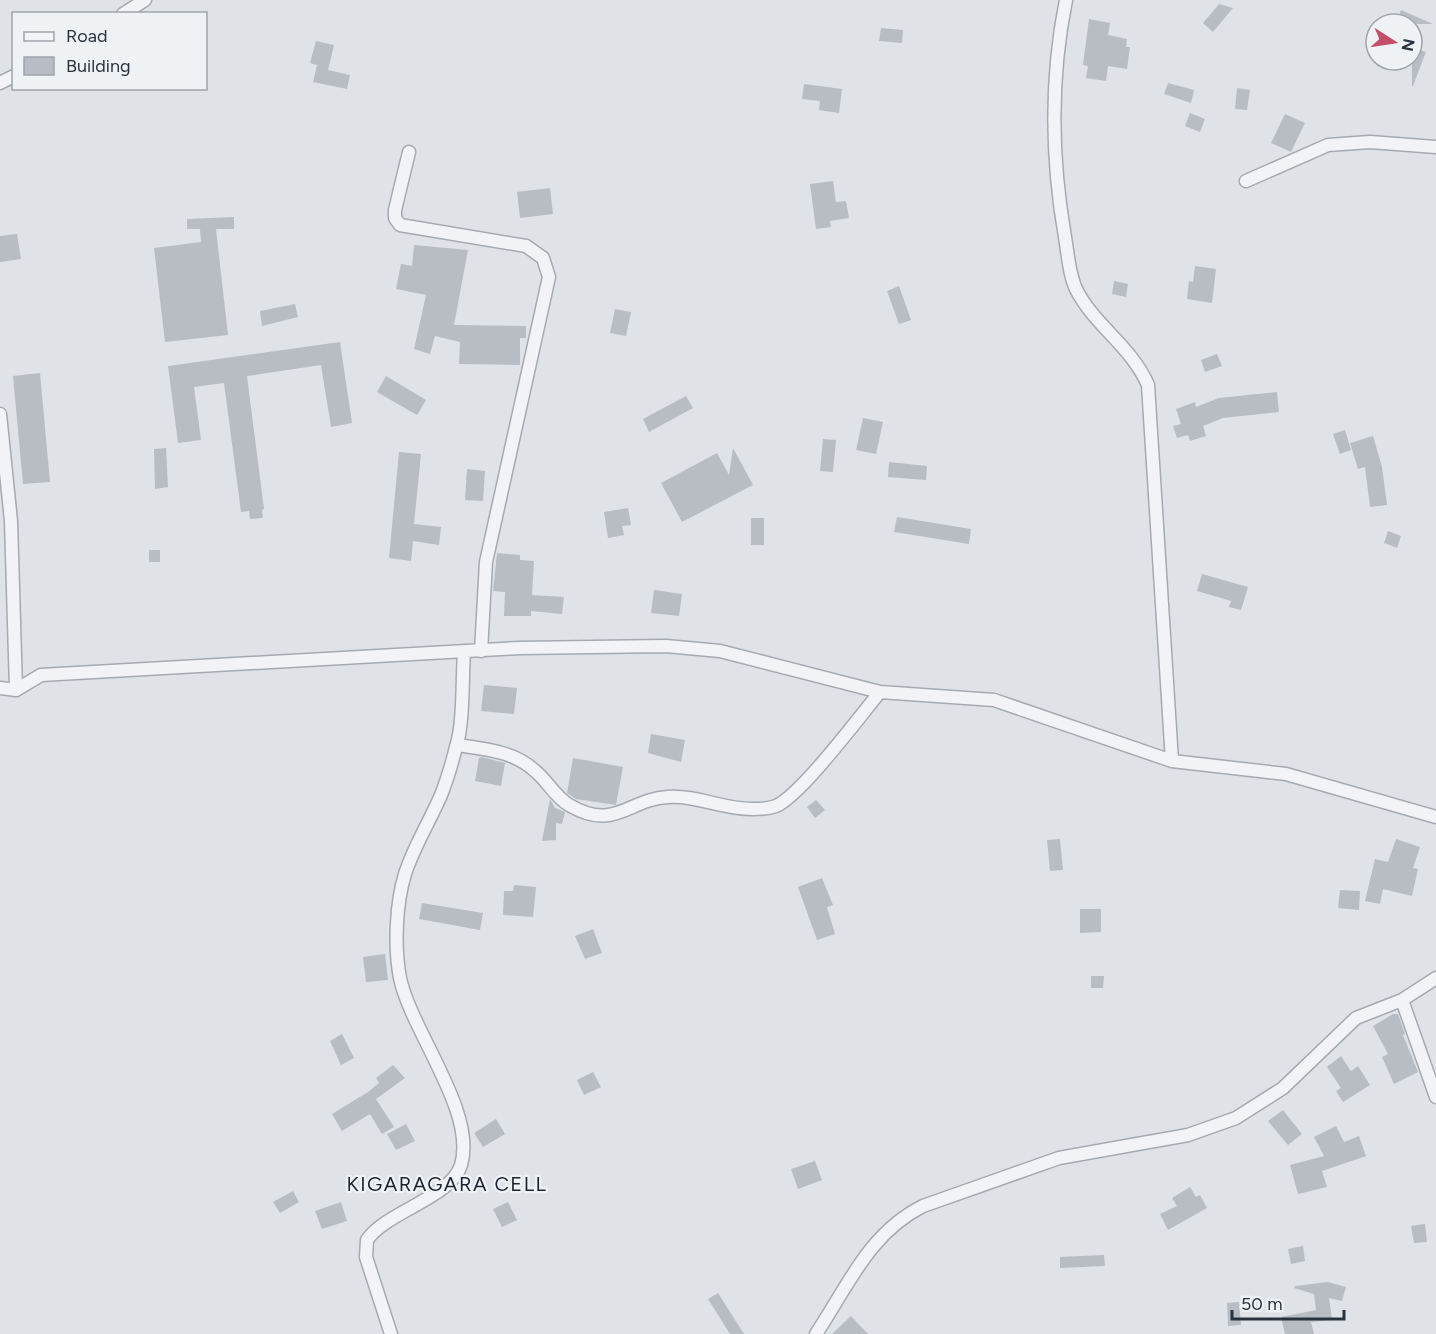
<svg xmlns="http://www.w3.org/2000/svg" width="1436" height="1334" font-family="Figtree,sans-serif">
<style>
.building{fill:#b7bdc3}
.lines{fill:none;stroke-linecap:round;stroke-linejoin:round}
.street-casing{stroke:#a5aab1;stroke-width:15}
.street{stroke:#f2f3f6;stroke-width:12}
.labels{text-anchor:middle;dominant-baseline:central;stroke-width:4.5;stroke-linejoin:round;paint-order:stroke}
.quarter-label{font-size:20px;letter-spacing:1.5px;fill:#1c232e;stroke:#eff2f5}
</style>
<rect width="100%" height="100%" fill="#dfe3e7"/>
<path class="building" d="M 1219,4 L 1233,8 L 1213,32 L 1203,23 Z
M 1401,10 L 1433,24 L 1395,24 Z
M 1089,19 L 1110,23 L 1108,35 L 1127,39 L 1126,47 L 1130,47 L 1127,69 L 1108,66 L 1106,81 L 1086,78 L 1088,66 L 1083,65 Z
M 881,28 L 903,30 L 902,43 L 879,41 Z
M 316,41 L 334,45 L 328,70 L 350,75 L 347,89 L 313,82 L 317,65 L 310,63 Z
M 1412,47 L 1426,52 L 1413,86 L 1412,86 Z
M 1168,83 L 1194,90 L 1191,103 L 1164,94 Z
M 804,84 L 842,89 L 839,113 L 819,110 L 820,101 L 802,99 Z
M 1237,88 L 1250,90 L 1247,110 L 1235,109 Z
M 1190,113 L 1205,119 L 1200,132 L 1185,126 Z
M 1285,114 L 1305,123 L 1291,152 L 1271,143 Z
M 833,181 L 836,202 L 846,201 L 849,218 L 830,221 L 831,227 L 816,229 L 810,184 Z
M 550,188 L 553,214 L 520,218 L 517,192 Z
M 234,217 L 234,229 L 216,229 L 228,335 L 165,342 L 154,248 L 201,242 L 200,229 L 187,229 L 187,219 Z
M 17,234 L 21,259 L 0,262 L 0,236 Z
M 414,245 L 468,250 L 454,325 L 526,326 L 526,338 L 520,338 L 520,365 L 459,364 L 460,342 L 435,336 L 430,354 L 414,349 L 426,295 L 396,289 L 401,264 L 412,266 Z
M 1195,266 L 1216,269 L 1212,303 L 1187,299 L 1189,281 L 1193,282 Z
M 1114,281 L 1128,284 L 1126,297 L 1112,294 Z
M 899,286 L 911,320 L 899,324 L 887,291 Z
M 295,304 L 298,317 L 262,326 L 260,311 Z
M 615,309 L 631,312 L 626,336 L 610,333 Z
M 340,342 L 352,423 L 331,427 L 321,365 L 247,376 L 264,509 L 262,510 L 263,518 L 250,519 L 249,511 L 241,512 L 224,383 L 194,387 L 201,440 L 178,443 L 168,366 Z
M 1217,354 L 1222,366 L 1205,372 L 1201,360 Z
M 40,373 L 50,482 L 23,484 L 13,376 Z
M 386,376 L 426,400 L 417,415 L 377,392 Z
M 1277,392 L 1279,412 L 1223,418 L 1203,426 L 1206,436 L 1190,441 L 1188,435 L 1177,438 L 1173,426 L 1181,424 L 1176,409 L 1195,402 L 1196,407 L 1219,398 Z
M 686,396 L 693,408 L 649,432 L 643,419 Z
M 863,418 L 883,422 L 876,454 L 856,450 Z
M 1345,430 L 1351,450 L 1340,454 L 1333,434 Z
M 1373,436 L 1382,467 L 1387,505 L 1370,507 L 1365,467 L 1358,469 L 1350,443 Z
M 823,439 L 836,440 L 833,472 L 820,471 Z
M 166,448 L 168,487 L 155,489 L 154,449 Z
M 733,448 L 753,485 L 682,522 L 661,483 L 717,453 L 729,475 Z
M 399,452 L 421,454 L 414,524 L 441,527 L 439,545 L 413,541 L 411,561 L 389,558 Z
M 889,462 L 927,466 L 926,480 L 888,477 Z
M 467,469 L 485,471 L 483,501 L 465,500 Z
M 628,508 L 631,525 L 622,526 L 624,535 L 608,538 L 604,512 Z
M 897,517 L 971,529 L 969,544 L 894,532 Z
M 751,518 L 764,518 L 764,545 L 751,545 Z
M 1388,531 L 1401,536 L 1397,548 L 1384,543 Z
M 149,550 L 160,550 L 160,562 L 149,562 Z
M 497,553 L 520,555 L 520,560 L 534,561 L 532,595 L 564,597 L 562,614 L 531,611 L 531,616 L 504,616 L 505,592 L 493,591 Z
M 1202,574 L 1248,587 L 1241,610 L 1229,607 L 1231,601 L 1197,591 Z
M 654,590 L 682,594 L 679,616 L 651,613 Z
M 484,685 L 517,688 L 514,714 L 481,711 Z
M 651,734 L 685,740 L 681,762 L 648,753 Z
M 482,757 L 505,763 L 501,786 L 475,781 L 479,758 Z
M 573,758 L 623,767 L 616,805 L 576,799 L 567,793 Z
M 550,799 L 555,808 L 565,812 L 562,824 L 556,823 L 556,840 L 542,841 Z
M 816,800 L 825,810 L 815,818 L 807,807 Z
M 1060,839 L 1063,870 L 1050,871 L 1047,840 Z
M 1396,839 L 1420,847 L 1413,868 L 1418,869 L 1412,896 L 1383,889 L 1380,904 L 1365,901 L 1375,859 L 1388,862 Z
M 822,878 L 833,905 L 827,907 L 835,934 L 817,940 L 798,887 Z
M 514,885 L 536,887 L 533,917 L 503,915 L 504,891 L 513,891 Z
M 1340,890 L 1360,891 L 1359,910 L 1338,908 Z
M 422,903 L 483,913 L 480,930 L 419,919 Z
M 1080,909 L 1101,909 L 1101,932 L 1080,933 Z
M 593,929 L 602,953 L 585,959 L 575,936 Z
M 385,954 L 388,980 L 366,982 L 363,957 Z
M 1091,976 L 1104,976 L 1103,988 L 1091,988 Z
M 1393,1014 L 1398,1014 L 1405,1034 L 1403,1035 L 1418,1072 L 1394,1084 L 1382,1057 L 1388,1054 L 1373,1026 Z
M 342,1034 L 354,1058 L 341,1065 L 330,1041 Z
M 1341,1056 L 1351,1071 L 1358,1066 L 1370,1085 L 1343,1102 L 1336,1091 L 1341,1088 L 1327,1067 Z
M 393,1065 L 405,1078 L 376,1099 L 394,1127 L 382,1134 L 370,1114 L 342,1131 L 332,1114 L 368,1092 L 379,1083 L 376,1078 Z
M 593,1072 L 601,1087 L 584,1095 L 577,1080 Z
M 1283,1110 L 1302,1134 L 1288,1145 L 1268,1121 Z
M 496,1119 L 505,1134 L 483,1147 L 474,1133 Z
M 406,1124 L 415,1141 L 396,1150 L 387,1134 Z
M 1336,1126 L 1344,1142 L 1359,1136 L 1366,1156 L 1322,1171 L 1327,1187 L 1298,1194 L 1290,1165 L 1324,1156 L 1314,1137 Z
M 815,1161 L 822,1180 L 798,1189 L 791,1169 Z
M 1190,1187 L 1196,1197 L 1200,1195 L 1207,1208 L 1168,1230 L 1160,1214 L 1177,1206 L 1172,1198 Z
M 293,1191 L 299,1202 L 280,1213 L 273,1202 Z
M 341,1202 L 347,1221 L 322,1229 L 315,1211 Z
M 508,1202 L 517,1220 L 502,1227 L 493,1209 Z
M 1425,1224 L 1427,1242 L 1414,1243 L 1411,1226 Z
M 1303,1246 L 1305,1261 L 1291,1264 L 1288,1249 Z
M 1104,1255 L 1105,1266 L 1060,1268 L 1060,1257 Z
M 1328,1282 L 1346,1287 L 1342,1301 L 1329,1298 L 1332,1320 L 1311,1322 L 1314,1334 L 1285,1334 L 1281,1317 L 1316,1310 L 1314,1294 L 1294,1288 L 1295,1286 Z
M 718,1293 L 744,1334 L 730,1334 L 708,1299 Z
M 1239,1302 L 1241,1325 L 1228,1326 L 1227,1303 Z
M 851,1316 L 868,1334 L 832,1334 Z"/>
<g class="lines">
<defs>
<path id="street" d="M 1066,0 C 1050,79 1051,157 1065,237 C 1068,254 1069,276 1077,291 C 1096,327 1131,346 1148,385 L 1172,761
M 123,14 L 145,0
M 0,83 L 14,76
M 409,152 L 395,210 L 395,218 L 400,225 L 526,246 L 543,258 L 549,277 L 486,562 L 481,651
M 1246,181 L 1328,145 L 1370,142 L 1436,147
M 0,414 L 11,521 L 16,690
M 0,688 L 16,690 L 41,675 L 519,648 L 666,646 L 720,651 L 880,692 L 994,700 L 1172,761 L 1286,774 L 1436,817
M 457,745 C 484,749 513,751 534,770 C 547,780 555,797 569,805 C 615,832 628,799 668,797 C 697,795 725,810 754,809 C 760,809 770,808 776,806 C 801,795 860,716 880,692
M 1402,1000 L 1436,1097
M 391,1334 L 366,1257 L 367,1240 C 387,1211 451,1198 461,1165 C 477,1112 411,1031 400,978 C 394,947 396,903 405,874 C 414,846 430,821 441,795 C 447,780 452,763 456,747 C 464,723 462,678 464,652
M 816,1334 C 848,1286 869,1233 923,1206 L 1059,1158 L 1188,1135 L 1236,1118 L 1283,1088 L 1356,1018 L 1402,1000 L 1436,978"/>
</defs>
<use href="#street" class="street-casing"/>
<use href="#street" class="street"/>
</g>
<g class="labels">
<g class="quarter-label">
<text x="447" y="1184">KIGARAGARA CELL</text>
</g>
</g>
<rect x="12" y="12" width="195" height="78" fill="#eff2f5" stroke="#a0a5ab" stroke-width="1.5"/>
<rect x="24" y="32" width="30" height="9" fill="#f2f3f6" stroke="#a0a5ab" stroke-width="1.5"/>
<text x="66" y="42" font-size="18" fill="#2a323d">Road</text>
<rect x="24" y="57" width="30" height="18" fill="#b7bdc3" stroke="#a0a5ab" stroke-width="1.5"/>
<text x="66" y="72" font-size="18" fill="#2a323d">Building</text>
<g transform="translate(1394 42) rotate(102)"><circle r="28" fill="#eff2f5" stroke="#a0a5ab" stroke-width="1.5"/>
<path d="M0-4.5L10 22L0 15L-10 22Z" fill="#c24e6a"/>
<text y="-9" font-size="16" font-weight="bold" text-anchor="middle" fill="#2a323d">N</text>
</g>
<path d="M1232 1310v9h112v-9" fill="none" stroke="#2a323d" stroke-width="3"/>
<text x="1241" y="1310" font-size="18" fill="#2a323d" stroke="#eff2f5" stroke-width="4.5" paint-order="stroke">50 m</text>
</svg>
